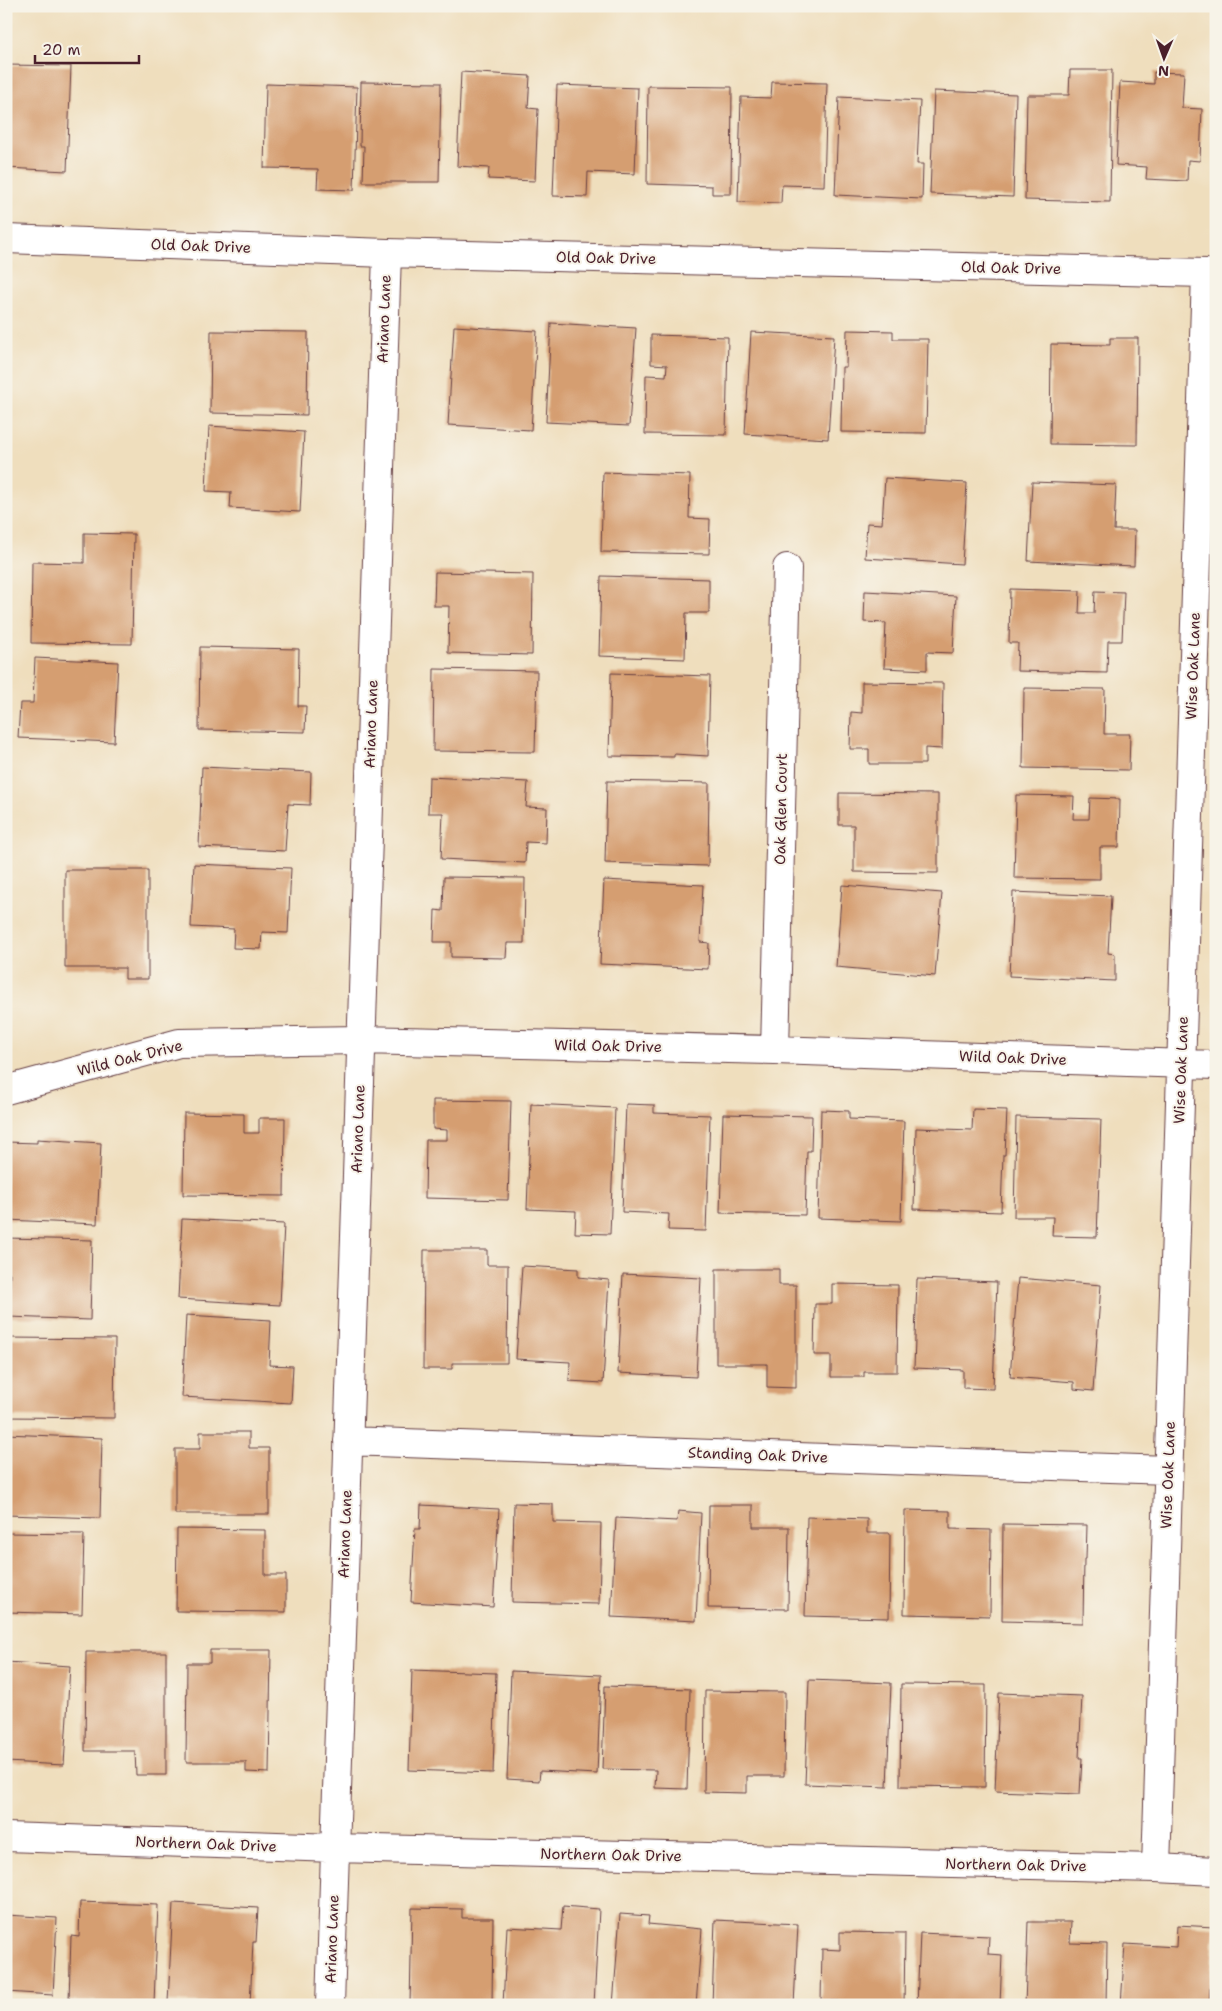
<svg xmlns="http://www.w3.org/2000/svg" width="1222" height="2011" font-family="'Shantell Sans',sans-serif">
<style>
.building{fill:#d59e71}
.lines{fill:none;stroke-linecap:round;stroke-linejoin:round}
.minor-casing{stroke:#633c41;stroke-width:30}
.minor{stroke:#fff;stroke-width:28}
.labels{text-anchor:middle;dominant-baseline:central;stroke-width:4;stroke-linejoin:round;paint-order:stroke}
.street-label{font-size:15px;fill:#4a1f2b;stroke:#f7f3e8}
</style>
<rect width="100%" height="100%" fill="#f7f3e8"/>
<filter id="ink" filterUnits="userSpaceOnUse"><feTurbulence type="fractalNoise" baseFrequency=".02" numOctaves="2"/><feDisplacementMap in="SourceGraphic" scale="10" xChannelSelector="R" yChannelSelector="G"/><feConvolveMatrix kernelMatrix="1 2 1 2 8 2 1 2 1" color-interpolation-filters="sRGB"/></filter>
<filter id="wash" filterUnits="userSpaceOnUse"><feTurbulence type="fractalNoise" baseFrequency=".0096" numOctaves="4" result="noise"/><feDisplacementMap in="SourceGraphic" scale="20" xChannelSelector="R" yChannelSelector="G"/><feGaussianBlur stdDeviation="1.12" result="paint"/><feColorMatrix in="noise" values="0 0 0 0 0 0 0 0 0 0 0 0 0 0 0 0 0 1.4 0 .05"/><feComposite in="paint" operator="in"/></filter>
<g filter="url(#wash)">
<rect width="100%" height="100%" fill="#efdebd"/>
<g id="blocks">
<path class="building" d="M 6,65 L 71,66 L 67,171 L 6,168 Z
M 1070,70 L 1112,70 L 1110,202 L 1025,200 L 1027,95 L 1069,95 Z
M 461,72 L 530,76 L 528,108 L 538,109 L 535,181 L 488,179 L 489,168 L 457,166 Z
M 1154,72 L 1184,73 L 1182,108 L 1202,109 L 1200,161 L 1188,160 L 1187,181 L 1146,179 L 1147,167 L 1116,165 L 1120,82 L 1154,84 Z
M 361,82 L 441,83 L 439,182 L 363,182 L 364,146 L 360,146 Z
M 772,82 L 827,83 L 824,186 L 782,185 L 781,203 L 738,202 L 741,97 L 771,98 Z
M 266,84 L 357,87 L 354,190 L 317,189 L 318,169 L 264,168 Z
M 557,85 L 638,88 L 635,174 L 588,172 L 587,197 L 553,196 Z
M 648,86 L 732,87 L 731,194 L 712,194 L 712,186 L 647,184 Z
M 934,91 L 1016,94 L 1013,197 L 930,194 Z
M 839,97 L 920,101 L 917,164 L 923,164 L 922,199 L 835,195 Z
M 551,323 L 636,328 L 629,426 L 546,422 Z
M 454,326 L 537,331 L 531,430 L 448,425 Z
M 847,330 L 893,331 L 893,339 L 928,339 L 926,433 L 841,432 L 842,367 L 846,367 Z
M 211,331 L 308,332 L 307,415 L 210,413 Z
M 751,332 L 834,336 L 828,439 L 745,434 Z
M 651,335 L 728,337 L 726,435 L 645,434 L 646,375 L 666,376 L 667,365 L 651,364 Z
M 1110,338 L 1138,338 L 1137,445 L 1050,444 L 1051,344 L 1110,345 Z
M 209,426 L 304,432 L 300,512 L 230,508 L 231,492 L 206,491 Z
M 603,472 L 690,475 L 689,518 L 710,519 L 709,554 L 601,552 Z
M 885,478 L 967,483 L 962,564 L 865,558 L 867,523 L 882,524 Z
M 1032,482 L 1116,485 L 1114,530 L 1135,530 L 1134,566 L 1028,561 Z
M 84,533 L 134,534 L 132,644 L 31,643 L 32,562 L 84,563 Z
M 435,572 L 533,574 L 532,655 L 448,653 L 449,606 L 434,606 Z
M 601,576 L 709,579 L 709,613 L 686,613 L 685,659 L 599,656 Z
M 1010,589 L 1080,591 L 1079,613 L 1094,613 L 1095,591 L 1124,592 L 1122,641 L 1108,641 L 1107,673 L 1017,671 L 1018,643 L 1009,643 Z
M 865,591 L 956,596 L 953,653 L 927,652 L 927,670 L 884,668 L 886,623 L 864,622 Z
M 200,647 L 299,649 L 298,706 L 306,706 L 305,732 L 199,730 Z
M 35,658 L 118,662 L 114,742 L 18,738 L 20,703 L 33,703 Z
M 434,669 L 537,671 L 535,752 L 433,751 Z
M 611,673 L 710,676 L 708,756 L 674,754 L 674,757 L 609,756 Z
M 862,682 L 943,683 L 942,749 L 925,748 L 925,764 L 869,764 L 869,749 L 850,749 L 851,712 L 862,713 Z
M 1024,688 L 1105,689 L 1104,734 L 1130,734 L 1129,770 L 1023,768 Z
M 202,767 L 311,772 L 310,805 L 288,804 L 285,851 L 199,847 Z
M 429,777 L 528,782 L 526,807 L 547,808 L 546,843 L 526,842 L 525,863 L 441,859 L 443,813 L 428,813 Z
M 607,781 L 709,783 L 708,866 L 605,863 Z
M 839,793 L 938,794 L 938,873 L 854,872 L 854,825 L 839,825 Z
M 1016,795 L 1074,796 L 1073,819 L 1089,819 L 1090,798 L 1120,799 L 1119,847 L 1100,847 L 1100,879 L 1014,878 Z
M 194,864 L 291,868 L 288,933 L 262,932 L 261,949 L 233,948 L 234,929 L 191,927 Z
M 65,870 L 148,870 L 148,979 L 125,979 L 125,968 L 65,968 Z
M 444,877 L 525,878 L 524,943 L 507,943 L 506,958 L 451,957 L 451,942 L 434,942 L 435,910 L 443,911 Z
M 604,880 L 703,885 L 700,942 L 709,943 L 708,969 L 600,964 Z
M 842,885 L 942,893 L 935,976 L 836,967 Z
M 1013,892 L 1111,896 L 1108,953 L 1115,954 L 1115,981 L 1009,976 Z
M 433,1100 L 511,1101 L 508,1200 L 425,1198 L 426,1140 L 447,1140 L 447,1130 L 433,1129 Z
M 531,1104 L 615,1108 L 610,1234 L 575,1233 L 576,1211 L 527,1209 Z
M 626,1104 L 654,1105 L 654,1113 L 710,1115 L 706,1231 L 668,1230 L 669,1214 L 622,1212 Z
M 973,1109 L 1007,1110 L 1005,1155 L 1003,1155 L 1001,1212 L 914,1209 L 916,1128 L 972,1130 Z
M 821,1110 L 849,1111 L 849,1119 L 904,1121 L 901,1221 L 818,1218 Z
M 184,1113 L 244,1114 L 244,1133 L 259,1133 L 259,1118 L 285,1118 L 284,1196 L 183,1195 Z
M 723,1114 L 812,1116 L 811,1151 L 807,1151 L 805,1215 L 720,1213 Z
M 1016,1117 L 1101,1119 L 1097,1237 L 1052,1236 L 1053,1217 L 1014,1217 Z
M 37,1139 L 101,1143 L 97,1224 L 6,1220 L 6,1142 L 37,1143 Z
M 182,1219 L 284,1224 L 280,1305 L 178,1299 Z
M 6,1238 L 92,1240 L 90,1320 L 9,1317 L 10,1273 L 6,1272 Z
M 424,1250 L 487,1250 L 487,1265 L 508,1265 L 507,1363 L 452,1363 L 452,1369 L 423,1369 Z
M 522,1266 L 578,1269 L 578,1277 L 609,1280 L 603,1383 L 569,1381 L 570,1362 L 516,1359 Z
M 716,1269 L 779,1269 L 779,1285 L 796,1285 L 796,1388 L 767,1387 L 767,1364 L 716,1364 Z
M 623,1274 L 701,1278 L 696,1377 L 618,1373 Z
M 1018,1278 L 1101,1285 L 1093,1391 L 1074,1389 L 1074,1382 L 1010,1377 Z
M 917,1279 L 997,1282 L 993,1389 L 963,1388 L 963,1370 L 914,1368 Z
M 832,1284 L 898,1285 L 897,1372 L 864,1372 L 864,1377 L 831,1377 L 831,1355 L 814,1355 L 815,1304 L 832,1304 Z
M 186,1315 L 271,1320 L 269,1365 L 293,1366 L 291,1403 L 182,1397 Z
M 8,1338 L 115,1339 L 114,1418 L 6,1417 Z
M 200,1432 L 249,1432 L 249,1448 L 269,1448 L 269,1514 L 175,1514 L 175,1449 L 200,1449 Z
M 6,1434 L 102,1438 L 100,1518 L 6,1515 Z
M 514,1503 L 553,1504 L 553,1522 L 601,1523 L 599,1604 L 512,1602 Z
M 421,1505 L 499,1509 L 493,1607 L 411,1602 L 415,1529 L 420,1529 Z
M 709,1505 L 753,1505 L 753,1527 L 789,1527 L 788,1609 L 708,1608 Z
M 905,1510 L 950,1511 L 950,1529 L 991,1530 L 990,1616 L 904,1614 Z
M 678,1511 L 701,1513 L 696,1621 L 611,1617 L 616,1518 L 677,1521 Z
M 807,1517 L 867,1519 L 867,1533 L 890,1533 L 889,1618 L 805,1616 Z
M 1003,1524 L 1087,1525 L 1086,1559 L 1084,1559 L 1083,1623 L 1002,1621 Z
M 177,1529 L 265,1530 L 265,1575 L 286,1575 L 286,1612 L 176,1611 Z
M 6,1533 L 84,1534 L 82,1614 L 6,1612 Z
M 210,1650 L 271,1650 L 269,1773 L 246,1772 L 246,1762 L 186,1762 L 187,1663 L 210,1663 Z
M 86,1652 L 166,1652 L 166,1775 L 136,1775 L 135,1751 L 85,1751 Z
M 6,1662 L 70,1666 L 64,1765 L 6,1762 Z
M 412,1670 L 496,1673 L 493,1773 L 409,1770 Z
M 511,1671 L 601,1675 L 597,1774 L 540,1771 L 539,1781 L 507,1779 Z
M 809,1680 L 891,1683 L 887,1787 L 805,1784 Z
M 901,1684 L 986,1685 L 985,1787 L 900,1786 Z
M 605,1686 L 690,1689 L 687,1789 L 655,1788 L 656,1770 L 602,1769 Z
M 705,1691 L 785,1692 L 784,1776 L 747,1776 L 747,1793 L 704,1792 Z
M 999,1693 L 1082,1696 L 1079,1758 L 1082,1758 L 1080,1794 L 995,1791 Z
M 80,1902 L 158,1905 L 154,2003 L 69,2000 L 71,1936 L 79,1937 Z
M 173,1903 L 258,1908 L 256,1942 L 253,1942 L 250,2005 L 168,2002 Z
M 563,1906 L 599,1909 L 594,2005 L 503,2005 L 507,1927 L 561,1930 Z
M 412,1908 L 462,1909 L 462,1918 L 493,1918 L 492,2005 L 410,2005 Z
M 620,1914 L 649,1916 L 648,1924 L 702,1929 L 696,2005 L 613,2005 Z
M 6,1915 L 57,1918 L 53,1995 L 6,1992 Z
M 715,1920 L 798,1924 L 794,2005 L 712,2005 Z
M 1028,1922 L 1071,1922 L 1070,1943 L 1107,1944 L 1106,2005 L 1025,2005 Z
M 1177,1925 L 1214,1927 L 1209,2005 L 1121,2005 L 1125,1944 L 1176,1947 Z
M 840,1932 L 905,1933 L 904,2005 L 838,2005 L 838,2001 L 821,2001 L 822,1949 L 840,1950 Z
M 920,1933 L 989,1936 L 988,1954 L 1002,1955 L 1000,2005 L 917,2005 Z"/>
</g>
</g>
<g filter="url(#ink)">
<use href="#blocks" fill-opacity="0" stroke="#633c41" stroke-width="1"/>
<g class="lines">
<defs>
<path id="minor" d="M 6,239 L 387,253 L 1206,273 L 1156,1868
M 775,1050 L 787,568
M 6,1090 L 179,1043 L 361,1040 L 775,1050 L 1216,1065
M 348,1441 L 1168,1470
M 6,1837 L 335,1848 L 1156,1868 L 1216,1871
M 330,2005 L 387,253"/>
</defs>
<use href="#minor" class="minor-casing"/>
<use href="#minor" class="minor"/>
</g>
</g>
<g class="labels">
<g class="street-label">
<text transform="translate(201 246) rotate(2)">Old Oak Drive</text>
<text transform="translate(606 258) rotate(1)">Old Oak Drive</text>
<text transform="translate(1011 268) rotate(1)">Old Oak Drive</text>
<text transform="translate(384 319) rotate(-88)">Ariano Lane</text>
<text transform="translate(1193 666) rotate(-88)">Wise Oak Lane</text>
<text transform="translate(371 724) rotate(-88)">Ariano Lane</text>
<text transform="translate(781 809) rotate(-89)">Oak Glen Court</text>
<text transform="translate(608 1046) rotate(1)">Wild Oak Drive</text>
<text transform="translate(130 1058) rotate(-14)">Wild Oak Drive</text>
<text transform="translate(1013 1058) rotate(2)">Wild Oak Drive</text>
<text transform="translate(1181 1070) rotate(-88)">Wise Oak Lane</text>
<text transform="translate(358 1129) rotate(-88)">Ariano Lane</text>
<text transform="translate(758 1455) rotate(2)">Standing Oak Drive</text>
<text transform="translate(1168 1475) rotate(-88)">Wise Oak Lane</text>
<text transform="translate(345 1534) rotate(-88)">Ariano Lane</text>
<text transform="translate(206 1844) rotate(2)">Northern Oak Drive</text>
<text transform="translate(611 1855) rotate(1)">Northern Oak Drive</text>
<text transform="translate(1016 1865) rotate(1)">Northern Oak Drive</text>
<text transform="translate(332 1939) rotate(-88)">Ariano Lane</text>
</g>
</g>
<rect width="1222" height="2011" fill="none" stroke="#f7f3e8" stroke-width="25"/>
<g transform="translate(1164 58) rotate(182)" stroke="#f7f3e8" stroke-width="4" paint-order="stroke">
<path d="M0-4L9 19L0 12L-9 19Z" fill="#4a1f2b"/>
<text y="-8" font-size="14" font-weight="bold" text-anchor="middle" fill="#4a1f2b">N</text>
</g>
<path d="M35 55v8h104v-8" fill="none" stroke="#4a1f2b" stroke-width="2.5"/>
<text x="42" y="55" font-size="15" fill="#4a1f2b" stroke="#f7f3e8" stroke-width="4" paint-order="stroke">20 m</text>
</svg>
